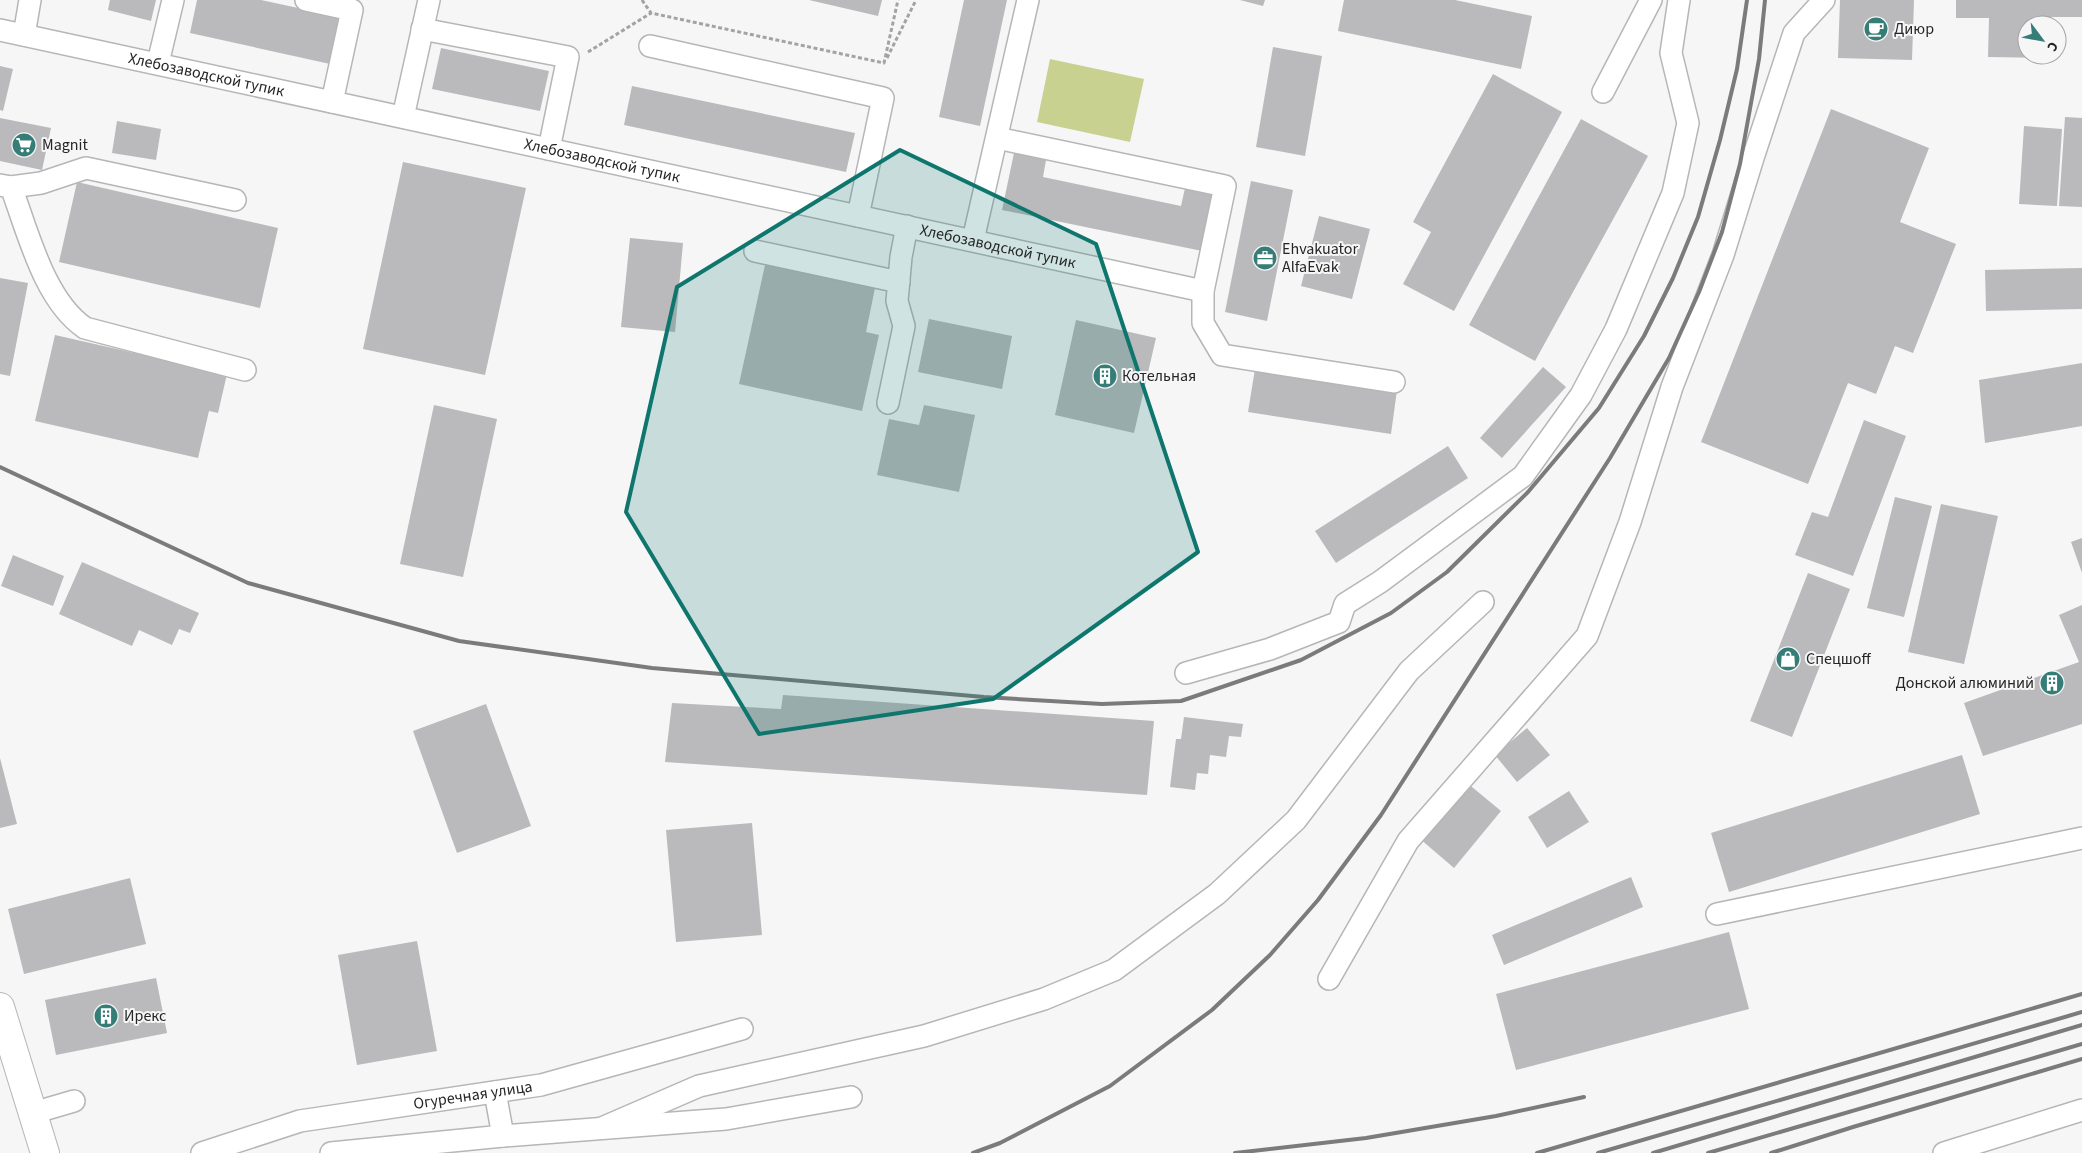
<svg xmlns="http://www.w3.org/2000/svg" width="2082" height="1153" font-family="'Source Sans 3',sans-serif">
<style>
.green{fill:#c8d18f}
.building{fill:#bab9bb}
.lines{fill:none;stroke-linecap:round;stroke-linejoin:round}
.minor-casing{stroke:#b6b6b7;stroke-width:24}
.major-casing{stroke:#b6b6b7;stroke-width:30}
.path{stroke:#a3a3a4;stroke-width:3;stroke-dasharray:4 2.5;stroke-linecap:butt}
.minor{stroke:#fff;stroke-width:21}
.major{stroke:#fff;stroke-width:28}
.rail{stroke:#7b7b7b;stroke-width:4}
.marked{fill:#0f766e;fill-opacity:0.2;stroke:#0f766e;stroke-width:4;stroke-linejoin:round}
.labels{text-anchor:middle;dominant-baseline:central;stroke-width:4;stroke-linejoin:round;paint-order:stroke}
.poi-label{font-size:16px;fill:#262626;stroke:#f6f6f7;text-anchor:start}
.street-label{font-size:16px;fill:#262626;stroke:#f6f6f7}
</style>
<rect width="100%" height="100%" fill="#f6f6f7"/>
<path class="green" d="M 1050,59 L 1144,79 L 1130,142 L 1037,122 Z"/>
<path class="building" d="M 110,0 L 156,0 L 151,21 L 108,10 Z
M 197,0 L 261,0 L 340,17 L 330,64 L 190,33 Z
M 809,0 L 882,0 L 878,16 Z
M 964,0 L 1007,0 L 980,126 L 939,117 Z
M 1240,0 L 1265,0 L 1263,6 Z
M 1344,0 L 1455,0 L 1532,16 L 1521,69 L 1338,31 Z
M 1840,0 L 1914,0 L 1912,60 L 1838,58 Z
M 1956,0 L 2082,0 L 2082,17 L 2050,17 L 2050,25 L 2027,25 L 2027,55 L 2049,55 L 2049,58 L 1988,57 L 1989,18 L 1956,18 Z
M 1273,47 L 1322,56 L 1305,156 L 1256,147 Z
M 441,48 L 549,71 L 540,111 L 432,89 Z
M 0,66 L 13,69 L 3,111 L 0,110 Z
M 1493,74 L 1562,112 L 1454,311 L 1403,284 L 1431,232 L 1413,222 Z
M 632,86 L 855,133 L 846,172 L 624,125 Z
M 1831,109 L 1929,148 L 1900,222 L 1956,244 L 1913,353 L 1895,346 L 1876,394 L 1848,383 L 1808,484 L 1701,442 Z
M 2065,117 L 2082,118 L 2082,207 L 2059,206 Z
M 0,118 L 51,128 L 42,170 L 0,161 Z
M 1581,119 L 1648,156 L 1535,361 L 1469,325 Z
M 117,121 L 161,129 L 156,160 L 112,153 Z
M 2024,126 L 2062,129 L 2057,206 L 2019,204 Z
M 1014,153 L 1046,160 L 1043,177 L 1181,206 L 1185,188 L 1219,195 L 1207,252 L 1002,210 Z
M 403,162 L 526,188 L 485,375 L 363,349 Z
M 1251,181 L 1293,190 L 1267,321 L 1225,312 Z
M 77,182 L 278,228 L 260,308 L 59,262 Z
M 1319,216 L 1370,229 L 1352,299 L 1301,286 Z
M 630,238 L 683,243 L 675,332 L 621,327 Z
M 765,265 L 875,288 L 866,332 L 879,335 L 862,411 L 739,384 Z
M 2082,268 L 2082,309 L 1986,311 L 1985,270 Z
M 0,278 L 28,283 L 10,376 L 0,374 Z
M 929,319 L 1012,336 L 1002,389 L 918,372 Z
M 1076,320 L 1156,338 L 1134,433 L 1055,415 Z
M 55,335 L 227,374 L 218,413 L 209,411 L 198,458 L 35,421 Z
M 2082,363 L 2082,426 L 1985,443 L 1979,380 Z
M 1543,367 L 1566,387 L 1502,458 L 1480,438 Z
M 1255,369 L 1397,390 L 1391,434 L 1248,412 Z
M 434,405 L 497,419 L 463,577 L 400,564 Z
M 924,405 L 975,415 L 959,492 L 877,475 L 889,419 L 919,425 Z
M 1864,420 L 1906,436 L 1853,576 L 1795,555 L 1812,512 L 1828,517 Z
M 1448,446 L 1468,478 L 1336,563 L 1315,531 Z
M 1895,497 L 1932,506 L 1904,617 L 1867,608 Z
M 1941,504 L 1998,516 L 1964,664 L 1908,652 Z
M 2082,538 L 2082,573 L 2071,542 Z
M 13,555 L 64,576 L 53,606 L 1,586 Z
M 82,562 L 199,613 L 190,633 L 179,629 L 172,645 L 139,630 L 132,646 L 59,614 Z
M 1808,573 L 1850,589 L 1792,737 L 1750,721 Z
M 2082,605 L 2082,724 L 1983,756 L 1964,703 L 2079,662 L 2059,615 Z
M 783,695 L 1154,721 L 1147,795 L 665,762 L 672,703 L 781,709 Z
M 486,704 L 531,826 L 457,853 L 413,731 Z
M 1184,717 L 1243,724 L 1241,737 L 1229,736 L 1226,757 L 1210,755 L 1208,774 L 1197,773 L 1195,790 L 1170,787 L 1176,739 L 1181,739 Z
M 1527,728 L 1550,755 L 1517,782 L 1495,755 Z
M 1962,755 L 1980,814 L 1729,892 L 1711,833 Z
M 0,758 L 17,824 L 0,828 Z
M 1466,782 L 1501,811 L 1454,868 L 1419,838 Z
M 1569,791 L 1589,822 L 1547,848 L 1528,817 Z
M 752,823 L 762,935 L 676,942 L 666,830 Z
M 1631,877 L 1643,907 L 1504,965 L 1492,935 Z
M 130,878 L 146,944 L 24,974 L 8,909 Z
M 1729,932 L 1749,1009 L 1516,1070 L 1496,994 Z
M 417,941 L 437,1051 L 357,1065 L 338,955 Z
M 156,978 L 167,1033 L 56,1055 L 45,1000 Z"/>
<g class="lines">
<defs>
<g id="minor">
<path d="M 306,0 L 352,10 L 332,102"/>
<path d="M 422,29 L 568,57 L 549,149"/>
<path id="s1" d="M 0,30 L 1203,291"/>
<path d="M 24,35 L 30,0"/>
<path d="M 650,46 L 883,98 L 858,216"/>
<path d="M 158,63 L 173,0"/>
<path d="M 1603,92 L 1651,0"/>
<path d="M 403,117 L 429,0"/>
<path d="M 997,138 L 1225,186 L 1203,291 L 1203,323 L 1222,355 L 1394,382"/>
<path d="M 0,185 L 11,187 C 28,232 44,300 85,328 L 245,370"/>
<path d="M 11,187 L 41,183 L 86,168 L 235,200"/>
<path d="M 973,240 L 1028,0"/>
<path d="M 755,251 L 899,282"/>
<path d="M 888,403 L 904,326 L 897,301 L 901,257 L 907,226"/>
<path d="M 1186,673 L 1270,649 L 1339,622 L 1345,604 L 1380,582 L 1523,476 L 1581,395 L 1616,329 L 1673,193 L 1688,123 L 1671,53 L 1679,0"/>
<path d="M 1717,914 L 2082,838"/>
<path d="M 1329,979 L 1408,841 L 1587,636 L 1630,522 L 1672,387 L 1723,255 L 1753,158 L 1794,33 L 1824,0"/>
<path d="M 33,1113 L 74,1101"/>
<path d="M 602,1128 L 699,1086 L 924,1036 L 1044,999 L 1114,970 L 1217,894 L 1296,820 L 1409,671 L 1483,602"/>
<path d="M 503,1136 L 726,1119 L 851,1097"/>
<path id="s2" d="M 202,1153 L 300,1121 L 541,1085 L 742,1029"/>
<path d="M 331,1153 L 503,1136 L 495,1092"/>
<path d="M 1944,1153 L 2082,1110"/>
</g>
<path id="major" d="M 0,1007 L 45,1153"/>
</defs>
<use href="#minor" class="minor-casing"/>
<use href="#major" class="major-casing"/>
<path class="path" d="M 642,0 L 651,13 L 884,63 L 898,0
M 588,52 L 651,13
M 887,58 L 916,0"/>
<use href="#minor" class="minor"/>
<use href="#major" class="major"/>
<path class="rail" d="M 0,467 L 248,583 L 459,641 L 652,668 L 984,697 L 1102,704 L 1181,701 L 1301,660 L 1391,613 L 1447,572 L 1528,492 L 1599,408 L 1644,336 L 1673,278 L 1698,217 L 1720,140 L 1737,69 L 1747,0
M 973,1153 L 1000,1143 L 1110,1086 L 1212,1010 L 1270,955 L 1318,900 L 1381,815 L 1610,458 L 1669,358 L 1699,292 L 1722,232 L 1740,164 L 1759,59 L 1765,0
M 1235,1153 L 1366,1138 L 1496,1116 L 1584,1097
M 1537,1153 L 2082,994
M 1598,1153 L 2082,1012
M 1653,1153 L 2082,1025
M 1708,1153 L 2082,1044
M 1771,1153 L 1853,1127 L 2082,1059"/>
</g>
<path class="marked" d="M 900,150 L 1096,244 L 1198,552 L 993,699 L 759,734 L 626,512 L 677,287 Z"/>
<defs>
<symbol id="cafe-disc" viewBox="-11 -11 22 22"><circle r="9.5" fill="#357d76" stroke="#f6f6f7"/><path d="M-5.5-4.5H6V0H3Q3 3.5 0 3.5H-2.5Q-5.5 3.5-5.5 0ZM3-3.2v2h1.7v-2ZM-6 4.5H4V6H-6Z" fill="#fff"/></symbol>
<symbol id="supermarket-disc" viewBox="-11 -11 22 22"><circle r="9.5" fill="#357d76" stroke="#f6f6f7"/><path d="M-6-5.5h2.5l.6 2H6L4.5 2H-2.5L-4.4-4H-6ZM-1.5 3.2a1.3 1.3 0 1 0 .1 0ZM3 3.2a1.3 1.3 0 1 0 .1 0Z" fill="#fff"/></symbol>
<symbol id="office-disc" viewBox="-11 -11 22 22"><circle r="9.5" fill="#357d76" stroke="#f6f6f7"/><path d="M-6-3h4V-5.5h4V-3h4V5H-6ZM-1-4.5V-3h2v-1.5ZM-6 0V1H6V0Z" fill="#fff"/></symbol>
<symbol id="building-disc" viewBox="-11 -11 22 22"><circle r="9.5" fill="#357d76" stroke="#f6f6f7"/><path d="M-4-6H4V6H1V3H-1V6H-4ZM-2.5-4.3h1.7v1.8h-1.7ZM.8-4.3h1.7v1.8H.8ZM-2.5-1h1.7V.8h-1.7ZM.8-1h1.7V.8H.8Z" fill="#fff"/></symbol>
<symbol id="shop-disc" viewBox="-11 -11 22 22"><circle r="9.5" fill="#357d76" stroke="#f6f6f7"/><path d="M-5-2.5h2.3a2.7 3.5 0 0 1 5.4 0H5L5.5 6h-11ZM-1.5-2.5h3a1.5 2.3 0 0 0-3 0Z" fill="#fff"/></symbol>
</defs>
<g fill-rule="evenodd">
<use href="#cafe-disc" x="1862" y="15" width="28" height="28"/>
<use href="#supermarket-disc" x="10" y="131" width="28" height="28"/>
<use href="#office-disc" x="1251" y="244" width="28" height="28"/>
<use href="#building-disc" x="1091" y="362" width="28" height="28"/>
<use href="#shop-disc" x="1774" y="645" width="28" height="28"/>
<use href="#building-disc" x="2038" y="669" width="28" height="28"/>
<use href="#building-disc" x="92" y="1002" width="28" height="28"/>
</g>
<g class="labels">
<g class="poi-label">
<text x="1894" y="29">Диюр</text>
<text x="42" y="145">Magnit</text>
<text x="1282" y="249">Ehvakuator<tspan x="1282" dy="18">AlfaEvak</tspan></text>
<text x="1122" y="376">Котельная</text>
<text x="1806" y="659">Спецшoff</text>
<text x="2034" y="683" text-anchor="end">Донской алюминий</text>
<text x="124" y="1016">Ирекс</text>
</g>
<g class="street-label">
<text stroke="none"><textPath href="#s1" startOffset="211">Хлебозаводской тупик</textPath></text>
<text stroke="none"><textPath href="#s1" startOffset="616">Хлебозаводской тупик</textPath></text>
<text stroke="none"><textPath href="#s1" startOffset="1021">Хлебозаводской тупик</textPath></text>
<text stroke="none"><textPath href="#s2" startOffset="278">Огуречная улица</textPath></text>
</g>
</g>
<g transform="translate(2042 40) rotate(122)"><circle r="24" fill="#f6f6f7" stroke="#a3a3a3"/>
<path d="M0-4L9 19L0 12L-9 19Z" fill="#357d76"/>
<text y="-8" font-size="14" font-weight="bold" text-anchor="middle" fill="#262626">С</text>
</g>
</svg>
